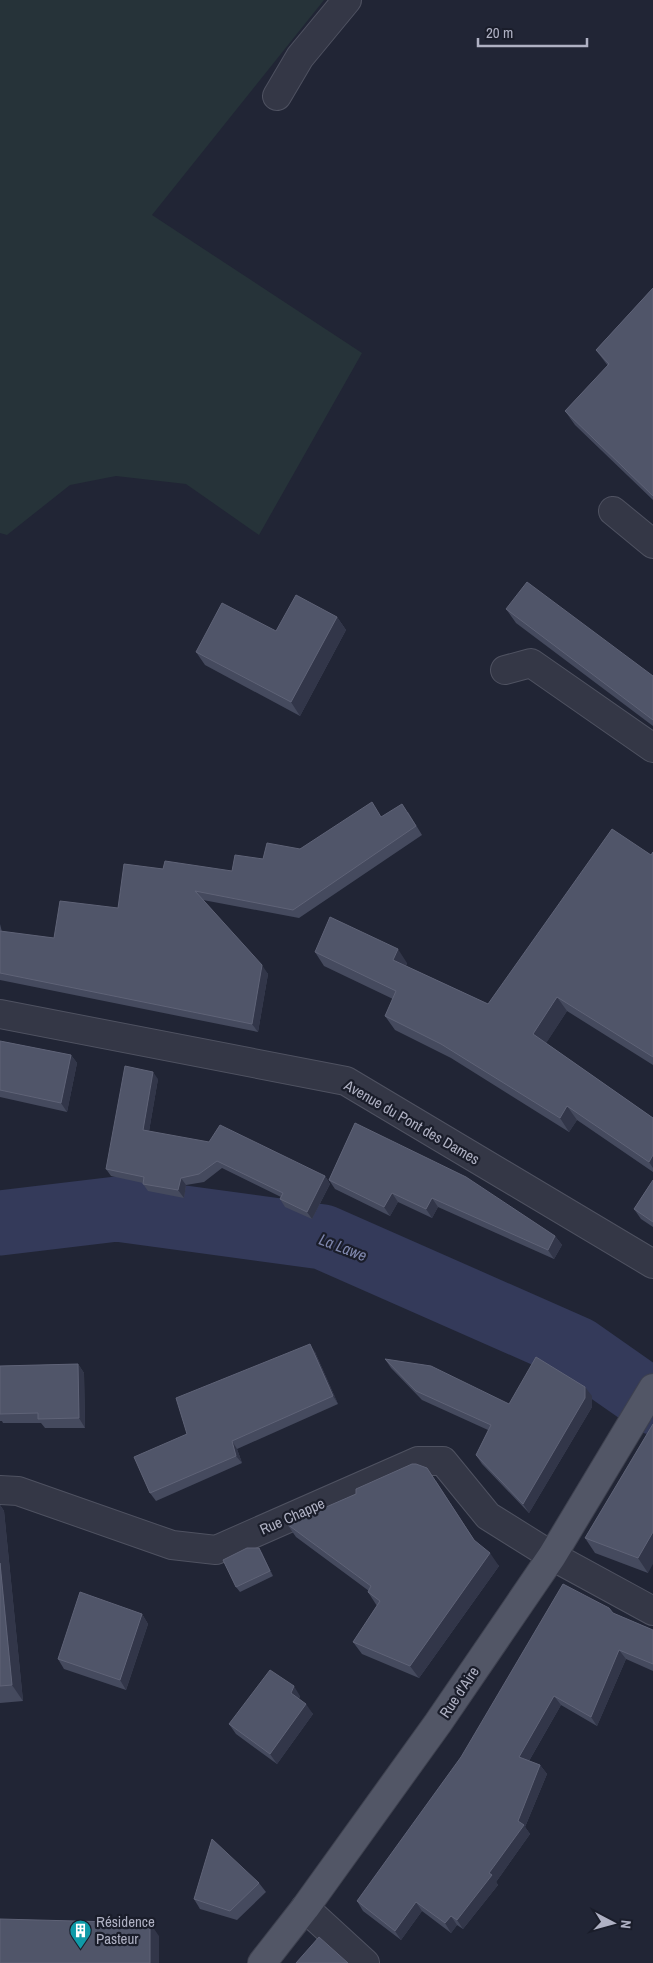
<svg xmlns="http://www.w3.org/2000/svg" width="653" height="1963" font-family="'Archivo Narrow',sans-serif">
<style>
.green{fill:#263339}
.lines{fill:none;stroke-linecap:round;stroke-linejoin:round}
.river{stroke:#343a5a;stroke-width:65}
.minor-casing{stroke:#4f5261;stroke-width:30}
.major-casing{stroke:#3e414f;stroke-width:30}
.minor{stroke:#343746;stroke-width:28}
.major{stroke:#525666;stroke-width:28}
.wall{fill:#454a5e}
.shaded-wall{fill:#323649}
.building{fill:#505569;stroke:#5f6377}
.labels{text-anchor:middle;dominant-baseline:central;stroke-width:4.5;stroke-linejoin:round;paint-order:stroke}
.street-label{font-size:15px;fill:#afb1c3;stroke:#1a1d2a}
.poi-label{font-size:15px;fill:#afb1c3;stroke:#1a1d2a;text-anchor:start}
.water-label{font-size:16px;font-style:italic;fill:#8088ae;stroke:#1a1d2a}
</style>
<rect width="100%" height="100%" fill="#212535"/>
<path class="green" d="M 0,0 L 324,0 L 152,215 L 362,353 L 259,535 L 186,484 L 116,476 L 70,485 L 7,535 L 0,533 Z"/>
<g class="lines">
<path class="river" d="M 0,1223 L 117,1209 L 323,1237 L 577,1349 L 653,1402"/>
<defs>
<path id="minor" d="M 277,96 L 300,57 L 347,0
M 613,511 L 653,544
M 505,670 L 531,663 L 653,748
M 0,1014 L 346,1081 L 653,1264
M 0,1490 L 18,1491 L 172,1545 L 216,1550 L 418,1461 L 443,1461 L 488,1516 L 552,1556 L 653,1611
M 305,1908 L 365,1963"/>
<path id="major" d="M 262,1963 L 305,1908 L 438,1723 L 552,1556 L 653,1388"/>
</defs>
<use href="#minor" class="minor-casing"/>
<use href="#major" class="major-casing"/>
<use href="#minor" class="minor"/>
<use href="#major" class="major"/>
</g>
<path class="wall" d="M 653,288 L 653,500 L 575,425 L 565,411 L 608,366 L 596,350 Z
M 506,609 L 653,676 L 653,726 L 516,623 Z
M 337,617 L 346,630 L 300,716 L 205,665 L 196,652 Z
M 408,812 L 422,835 L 299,918 L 203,900 L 268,974 L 258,1032 L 0,980 L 0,924 L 2,932 L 54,938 L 118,908 L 163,869 L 232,871 L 263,859 L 300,849 L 382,817 Z
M 653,852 L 653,1065 L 567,1011 L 546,1043 L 653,1118 L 653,1172 L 577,1120 L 569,1132 L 451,1058 L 395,1030 L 385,1016 L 393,999 L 324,966 L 315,952 L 407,963 L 406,966 L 488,1004 L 651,855 Z
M 0,1041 L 71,1055 L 77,1063 L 67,1112 L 0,1097 Z
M 158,1079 L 149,1131 L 325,1176 L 330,1184 L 312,1219 L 285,1207 L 280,1199 L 281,1197 L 222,1168 L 204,1182 L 186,1185 L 184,1198 L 148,1191 L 143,1184 L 143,1183 L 111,1176 L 106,1169 Z
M 355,1123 L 555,1236 L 562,1245 L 554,1259 L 438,1207 L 432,1218 L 398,1202 L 390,1216 L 335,1189 L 329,1180 Z
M 653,1180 L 653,1227 L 641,1219 L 634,1209 Z
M 315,1352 L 338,1404 L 237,1449 L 242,1463 L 156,1501 L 150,1493 L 187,1434 Z
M 385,1359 L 509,1404 L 592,1396 L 592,1407 L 529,1513 L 482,1464 L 476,1455 L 488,1430 L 422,1400 L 391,1368 Z
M 78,1364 L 84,1373 L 85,1428 L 45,1428 L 41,1423 L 3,1423 L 2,1421 L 0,1421 L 0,1366 Z
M 653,1424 L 648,1573 L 595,1553 L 585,1538 Z
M 436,1481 L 475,1541 L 499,1566 L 419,1678 L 362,1654 L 353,1642 L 377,1606 L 368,1592 L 369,1591 L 296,1537 L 287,1524 L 356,1494 Z
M 0,1505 L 4,1511 L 23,1701 L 0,1703 Z
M 259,1548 L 262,1553 L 273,1576 L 240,1592 L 236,1587 Z
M 613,1613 L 653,1630 L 653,1671 L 626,1659 L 597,1726 L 561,1705 L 529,1761 L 540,1765 L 547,1774 L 525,1827 L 530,1834 L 496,1882 L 498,1885 L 463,1929 L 457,1925 L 451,1933 L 422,1911 L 401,1940 L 363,1911 L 357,1901 Z
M 142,1614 L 148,1624 L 126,1690 L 64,1669 L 58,1659 Z
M 300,1696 L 299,1699 L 313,1714 L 277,1764 L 236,1734 L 229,1724 Z
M 259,1883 L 266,1892 L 237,1920 L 200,1909 L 194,1899 Z"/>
<path class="shaded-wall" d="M 337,617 L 346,630 L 300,716 L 291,702 Z
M 398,949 L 407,963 L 402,974 L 393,960 Z
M 262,965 L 268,974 L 258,1032 L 252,1024 Z
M 557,997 L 567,1011 L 543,1048 L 533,1034 Z
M 71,1055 L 77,1063 L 67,1112 L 61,1103 Z
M 153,1072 L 158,1079 L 148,1137 L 143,1130 Z
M 567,1106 L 577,1120 L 569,1132 L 560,1118 Z
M 653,1155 L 653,1168 L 649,1162 Z
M 325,1176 L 330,1184 L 312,1219 L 307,1212 Z
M 181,1178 L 186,1185 L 184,1198 L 178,1190 Z
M 392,1193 L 398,1202 L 390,1216 L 384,1207 Z
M 432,1198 L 438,1207 L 432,1218 L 426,1209 Z
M 555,1236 L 562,1245 L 554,1259 L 548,1250 Z
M 310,1344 L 315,1352 L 338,1404 L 333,1396 Z
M 78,1364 L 84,1373 L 85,1428 L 79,1418 Z
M 585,1387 L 592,1396 L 592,1407 L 529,1513 L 523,1504 Z
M 232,1441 L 237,1449 L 242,1463 L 236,1456 Z
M 0,1505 L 4,1511 L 23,1701 L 12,1685 L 0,1563 Z
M 653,1532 L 653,1564 L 648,1573 L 638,1558 Z
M 259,1548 L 262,1553 L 273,1576 L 270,1571 Z
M 490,1553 L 499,1566 L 419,1678 L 410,1666 Z
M 142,1614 L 148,1624 L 126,1690 L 120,1680 Z
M 619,1650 L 626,1659 L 597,1726 L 591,1717 Z
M 294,1686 L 300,1696 L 297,1702 L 291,1693 Z
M 554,1696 L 561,1705 L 526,1766 L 519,1757 Z
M 306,1704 L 313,1714 L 277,1764 L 270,1754 Z
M 540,1765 L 547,1774 L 525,1827 L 530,1834 L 496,1882 L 498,1885 L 463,1929 L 457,1920 L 489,1873 L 518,1821 Z
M 416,1902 L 422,1911 L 401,1940 L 395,1931 Z
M 451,1916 L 457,1925 L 451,1933 L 445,1923 Z
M 150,1923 L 159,1936 L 159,1963 L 150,1963 Z"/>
<path class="building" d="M 653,288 L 653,496 L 565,411 L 609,364 L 596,350 Z
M 527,582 L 653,676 L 653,720 L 506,609 Z
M 296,595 L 337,617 L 291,702 L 196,652 L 222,603 L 276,631 Z
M 372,802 L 381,817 L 402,804 L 416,826 L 293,910 L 195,891 L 262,965 L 252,1024 L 0,973 L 0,931 L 54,938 L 60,901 L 118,908 L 124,864 L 163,869 L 165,861 L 232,871 L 235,855 L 263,859 L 267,843 L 300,849 Z
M 612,829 L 651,855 L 653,852 L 653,1057 L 557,997 L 533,1034 L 653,1118 L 653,1155 L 649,1162 L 567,1106 L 560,1118 L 441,1044 L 385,1016 L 396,991 L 315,952 L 330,917 L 398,949 L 393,960 L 488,1004 Z
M 0,1041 L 71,1055 L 61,1103 L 0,1090 Z
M 125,1066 L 153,1072 L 143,1130 L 209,1142 L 220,1125 L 325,1176 L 307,1212 L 280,1199 L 283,1193 L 217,1161 L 199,1174 L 181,1178 L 178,1190 L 143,1184 L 144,1177 L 106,1169 Z
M 355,1123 L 466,1177 L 555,1236 L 548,1250 L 432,1198 L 426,1209 L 392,1193 L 384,1207 L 329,1180 Z
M 653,1180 L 653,1222 L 634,1209 Z
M 310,1344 L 333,1396 L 232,1441 L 236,1456 L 150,1493 L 134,1457 L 187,1434 L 176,1398 Z
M 536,1357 L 585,1387 L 585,1398 L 523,1504 L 476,1455 L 491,1425 L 416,1391 L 385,1359 L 431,1366 L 509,1404 Z
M 78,1364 L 79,1418 L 38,1419 L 38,1413 L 0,1414 L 0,1366 Z
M 653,1424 L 653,1532 L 638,1558 L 585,1538 Z
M 412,1464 L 416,1464 L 427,1468 L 474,1540 L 490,1553 L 410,1666 L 353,1642 L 380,1601 L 368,1592 L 371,1586 L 287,1524 L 356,1494 L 356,1489 Z
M 247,1548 L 259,1548 L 270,1571 L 236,1587 L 223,1560 Z
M 0,1563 L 12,1685 L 0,1686 Z
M 563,1584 L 609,1608 L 613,1613 L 653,1630 L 653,1664 L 619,1650 L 591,1717 L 554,1696 L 519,1757 L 540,1765 L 518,1821 L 524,1825 L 489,1873 L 492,1875 L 457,1920 L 451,1916 L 445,1923 L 416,1902 L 395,1931 L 357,1901 L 461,1757 Z
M 80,1592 L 142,1614 L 120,1680 L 58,1659 Z
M 270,1670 L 294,1686 L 291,1693 L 306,1704 L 270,1754 L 229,1724 Z
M 212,1839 L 259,1883 L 230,1911 L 194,1899 Z
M 0,1919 L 150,1923 L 150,1963 L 0,1963 Z
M 319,1937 L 348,1963 L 296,1963 Z"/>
<defs>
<symbol id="building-pin" viewBox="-11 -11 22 30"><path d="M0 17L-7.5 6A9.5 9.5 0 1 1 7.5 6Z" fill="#0f9aa8" stroke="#1a1d2a"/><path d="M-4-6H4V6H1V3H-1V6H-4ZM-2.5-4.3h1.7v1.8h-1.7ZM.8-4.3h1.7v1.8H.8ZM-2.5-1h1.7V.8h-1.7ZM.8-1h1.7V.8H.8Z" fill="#fff"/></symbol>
</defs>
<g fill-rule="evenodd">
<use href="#building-pin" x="68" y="1918" width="25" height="34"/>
</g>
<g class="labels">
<g class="street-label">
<text transform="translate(412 1122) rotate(30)">Avenue du Pont des Dames</text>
<text transform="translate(292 1516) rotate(-24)">Rue Chappe</text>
<text transform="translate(459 1692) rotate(-56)">Rue d'Aire</text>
</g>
<g class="poi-label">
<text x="96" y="1921">Résidence<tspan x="96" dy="17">Pasteur</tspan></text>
</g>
<g class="water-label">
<text transform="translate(343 1247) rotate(21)">La Lawe</text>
</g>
</g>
<g transform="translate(613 1923) rotate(96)" stroke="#1a1d2a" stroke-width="4" paint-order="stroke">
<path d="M0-4L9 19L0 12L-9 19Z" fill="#afb1c3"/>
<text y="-8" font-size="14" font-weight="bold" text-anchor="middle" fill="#afb1c3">N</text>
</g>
<path d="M478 38v8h109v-8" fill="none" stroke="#afb1c3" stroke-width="2.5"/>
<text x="486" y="38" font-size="15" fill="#afb1c3" stroke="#1a1d2a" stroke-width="4" paint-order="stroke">20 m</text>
</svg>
